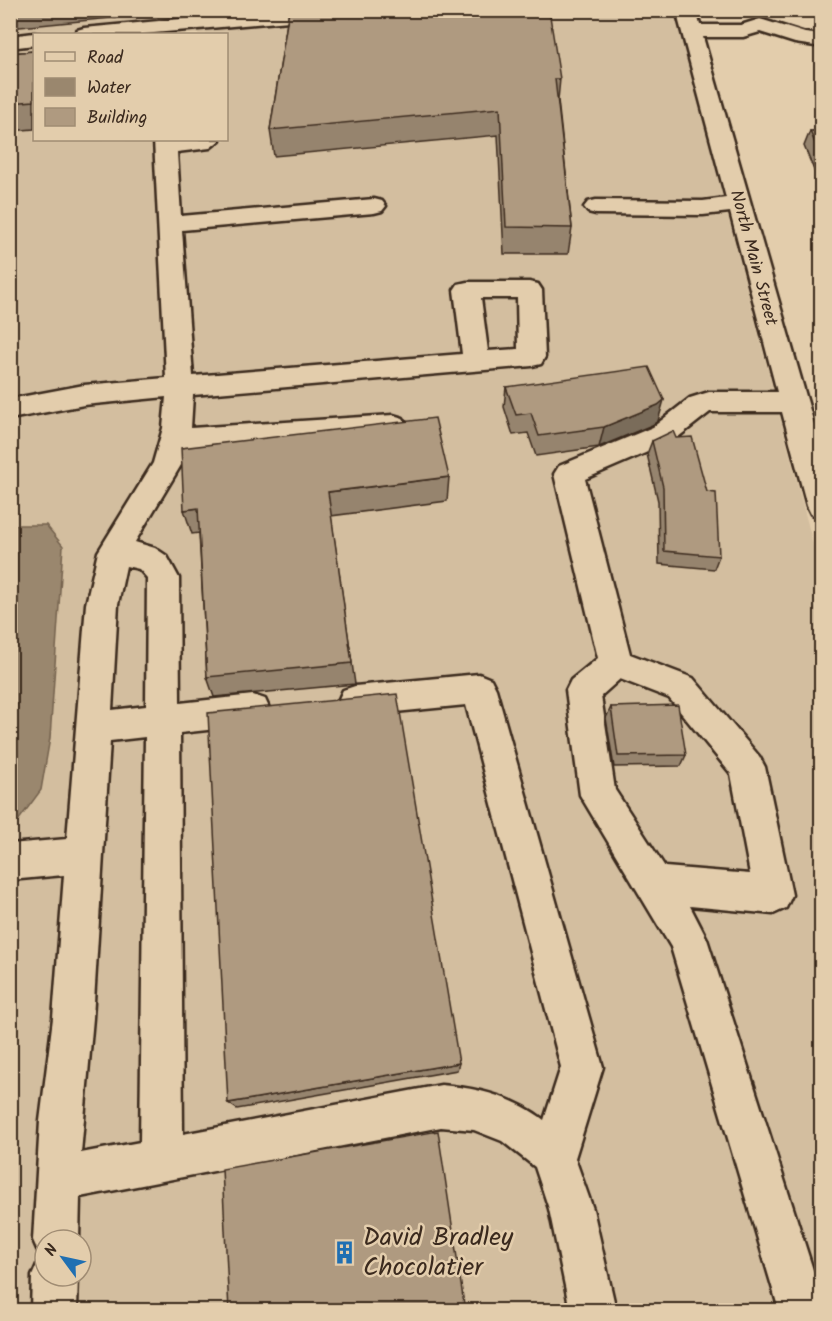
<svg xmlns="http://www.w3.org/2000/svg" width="832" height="1321" font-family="Kalam,sans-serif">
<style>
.built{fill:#d3be9f;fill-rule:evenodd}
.water{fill:#9a876e;stroke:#74624e;stroke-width:1.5}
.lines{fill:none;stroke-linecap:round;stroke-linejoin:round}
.minor-casing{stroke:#3b2a1e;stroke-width:5}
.minor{fill:#e3cdac;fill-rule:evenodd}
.wall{fill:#96846e;stroke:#3b2a1e;stroke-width:1.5}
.shaded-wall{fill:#7a6c5a;stroke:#3b2a1e;stroke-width:1.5}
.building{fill:#af9a80;stroke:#3b2a1e;stroke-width:1.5}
.labels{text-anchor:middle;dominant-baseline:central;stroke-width:5;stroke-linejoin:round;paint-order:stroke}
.far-street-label{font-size:18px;fill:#3b2a1e;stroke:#e3cdac}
.near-poi-label{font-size:26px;fill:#3b2a1e;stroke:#e3cdac;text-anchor:start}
</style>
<rect width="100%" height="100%" fill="#e3cdac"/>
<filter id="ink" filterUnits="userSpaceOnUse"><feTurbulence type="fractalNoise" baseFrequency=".0167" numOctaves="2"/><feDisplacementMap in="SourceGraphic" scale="12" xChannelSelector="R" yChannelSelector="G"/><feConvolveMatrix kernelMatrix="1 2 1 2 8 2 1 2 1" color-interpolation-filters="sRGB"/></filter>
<g filter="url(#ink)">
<path class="built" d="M 10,11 L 675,11 L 821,575 L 821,1310 L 11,1310 ZM 34,34 L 226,34 L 226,140 L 34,140 ZM 45,1240 L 81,1240 L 81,1276 L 45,1276 Z"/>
<path class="water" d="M 11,525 L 46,525 L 63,546 L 50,738 L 41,790 L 18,821 L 11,822 Z"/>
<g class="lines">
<defs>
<path id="minor" d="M 277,10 L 355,10 L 353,14 L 346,16 L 143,34 L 74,34 L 77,30 L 84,28 Z
M 676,10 L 696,10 L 700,25 L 741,25 L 760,19 L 805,33 L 822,35 L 822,47 L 795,43 L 760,32 L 743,37 L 703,37 L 822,452 L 822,517 L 811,514 L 807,506 L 782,412 L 710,412 L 673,441 L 585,479 L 630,654 L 693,678 L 759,756 L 765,767 L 792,895 L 786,908 L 773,914 L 690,906 L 707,939 L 822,1298 L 822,1310 L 779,1310 L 671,947 L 580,795 L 566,690 L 571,680 L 598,658 L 554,474 L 559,466 L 653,427 L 690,398 L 709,392 L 777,392 L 730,212 L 703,215 L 596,214 L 588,212 L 584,207 L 588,202 L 596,200 L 703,201 L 726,198 ZM 620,679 L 669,698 L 731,774 L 750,874 L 665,867 L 615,790 L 601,696 Z
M 34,33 L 40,34 L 34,34 L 34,45 L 10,48 L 10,36 Z
M 154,140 L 220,140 L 210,148 L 177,152 L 181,216 L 374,199 L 382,201 L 386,206 L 382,211 L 374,213 L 182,230 L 193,376 L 462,354 L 454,290 L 458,284 L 467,282 L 529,282 L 538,284 L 542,290 L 545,357 L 541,364 L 532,366 L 193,395 L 191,428 L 393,415 L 403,418 L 407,425 L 403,432 L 393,435 L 185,450 L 181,465 L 135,542 L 155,548 L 167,556 L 179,578 L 180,703 L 253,695 L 265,699 L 270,710 L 265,721 L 253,725 L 180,733 L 183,1134 L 441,1085 C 477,1088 515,1097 544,1120 L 561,1067 L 466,705 L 355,716 L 343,712 L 338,701 L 343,690 L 355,686 L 479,674 L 491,679 L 496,689 L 603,1067 L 575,1158 L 593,1209 L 616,1310 L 570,1310 L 549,1209 L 535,1167 L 502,1141 L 474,1130 L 441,1127 L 80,1197 L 79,1240 L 45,1240 L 45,1276 L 78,1276 L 77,1310 L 31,1310 L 32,1276 L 39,1260 L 44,1258 L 40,1256 L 33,1240 L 40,1121 L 53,1018 L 64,875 L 10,880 L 10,844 L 67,839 L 86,604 L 98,552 L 153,463 L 163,428 L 166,397 L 84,405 L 10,419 L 10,399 L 84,385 L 166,378 ZM 481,298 L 517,298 L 518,349 L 488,351 ZM 126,566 L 139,569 L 147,578 L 146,706 L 112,710 L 118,604 ZM 145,737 L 140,1142 L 81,1153 L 93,1018 L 110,741 Z"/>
</defs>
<use href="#minor" class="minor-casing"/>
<use href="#minor" class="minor"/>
</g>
<path class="wall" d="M 10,10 L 192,10 L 10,28 Z
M 289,10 L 560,79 L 558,100 L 572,228 L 568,254 L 504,254 L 498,135 L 274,156 L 270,130 Z
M 34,51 L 34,129 L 10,131 L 10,53 Z
M 810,131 L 822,131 L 822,175 L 816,175 L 804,146 Z
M 506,387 L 658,421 L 652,425 L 599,447 L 536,456 L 528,433 L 513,435 L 504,407 Z
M 652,441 L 719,556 L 714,569 L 659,564 L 658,501 L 647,454 Z
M 449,477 L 447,501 L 331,516 L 355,684 L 214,697 L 207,677 L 199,533 L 192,534 L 184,510 Z
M 611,707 L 686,755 L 681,766 L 614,767 L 606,718 Z
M 459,1063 L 457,1070 L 237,1109 L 228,1103 Z"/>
<path class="shaded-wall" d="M 664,400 L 658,421 L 652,425 L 599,447 L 604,427 Z"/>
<path class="building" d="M 289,10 L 549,10 L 560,79 L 555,79 L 572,228 L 506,227 L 500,108 L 270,130 Z
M 34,51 L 34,101 L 10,103 L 10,53 Z
M 810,131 L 822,131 L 822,160 Z
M 649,367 L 664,400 L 658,405 L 604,427 L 539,436 L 531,413 L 516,415 L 506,387 Z
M 435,418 L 449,477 L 328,492 L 352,663 L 207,677 L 198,508 L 184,510 L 181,448 Z
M 673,431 L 676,438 L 692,437 L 707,492 L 716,493 L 719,556 L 664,551 L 663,487 L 652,441 Z
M 397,694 L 459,1063 L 228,1103 L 208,713 Z
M 678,705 L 686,755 L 618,756 L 611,707 Z
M 438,1131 L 465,1311 L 229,1311 L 222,1169 Z"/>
</g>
<defs>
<symbol id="building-bare" viewBox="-9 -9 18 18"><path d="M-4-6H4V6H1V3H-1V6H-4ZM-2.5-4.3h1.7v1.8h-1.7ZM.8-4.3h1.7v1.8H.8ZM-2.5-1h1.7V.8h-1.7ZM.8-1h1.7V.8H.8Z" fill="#1f6fb2" stroke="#e3cdac" stroke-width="2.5" paint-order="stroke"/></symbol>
</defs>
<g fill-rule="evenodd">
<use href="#building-bare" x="328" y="1236" width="33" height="33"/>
</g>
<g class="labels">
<g class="far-street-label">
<text transform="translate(753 258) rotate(75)">North Main Street</text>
</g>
<g class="near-poi-label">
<text x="363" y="1238">David Bradley<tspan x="363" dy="30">Chocolatier</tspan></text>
</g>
</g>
<rect width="832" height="1321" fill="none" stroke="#e3cdac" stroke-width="36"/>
<rect x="18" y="18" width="796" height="1285" fill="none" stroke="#3b2a1e" stroke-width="2" filter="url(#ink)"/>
<rect x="33" y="33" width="195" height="108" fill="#e3cdac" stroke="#a08c73" stroke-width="1.5"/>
<rect x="45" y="52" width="30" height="9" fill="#e3cdac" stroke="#a08c73" stroke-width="1.5"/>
<text x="87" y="63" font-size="18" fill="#3b2a1e">Road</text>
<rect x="45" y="78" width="30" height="18" fill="#9a876e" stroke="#a08c73" stroke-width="1.5"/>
<text x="87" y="93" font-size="18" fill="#3b2a1e">Water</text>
<rect x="45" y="108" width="30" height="18" fill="#af9a80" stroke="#a08c73" stroke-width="1.5"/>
<text x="87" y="123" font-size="18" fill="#3b2a1e">Building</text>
<g transform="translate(63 1258) rotate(303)"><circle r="28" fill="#e3cdac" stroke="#a08c73" stroke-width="1.5"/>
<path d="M0-4.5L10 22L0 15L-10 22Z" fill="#1f6fb2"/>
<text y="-9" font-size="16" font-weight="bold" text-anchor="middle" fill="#3b2a1e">N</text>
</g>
</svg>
